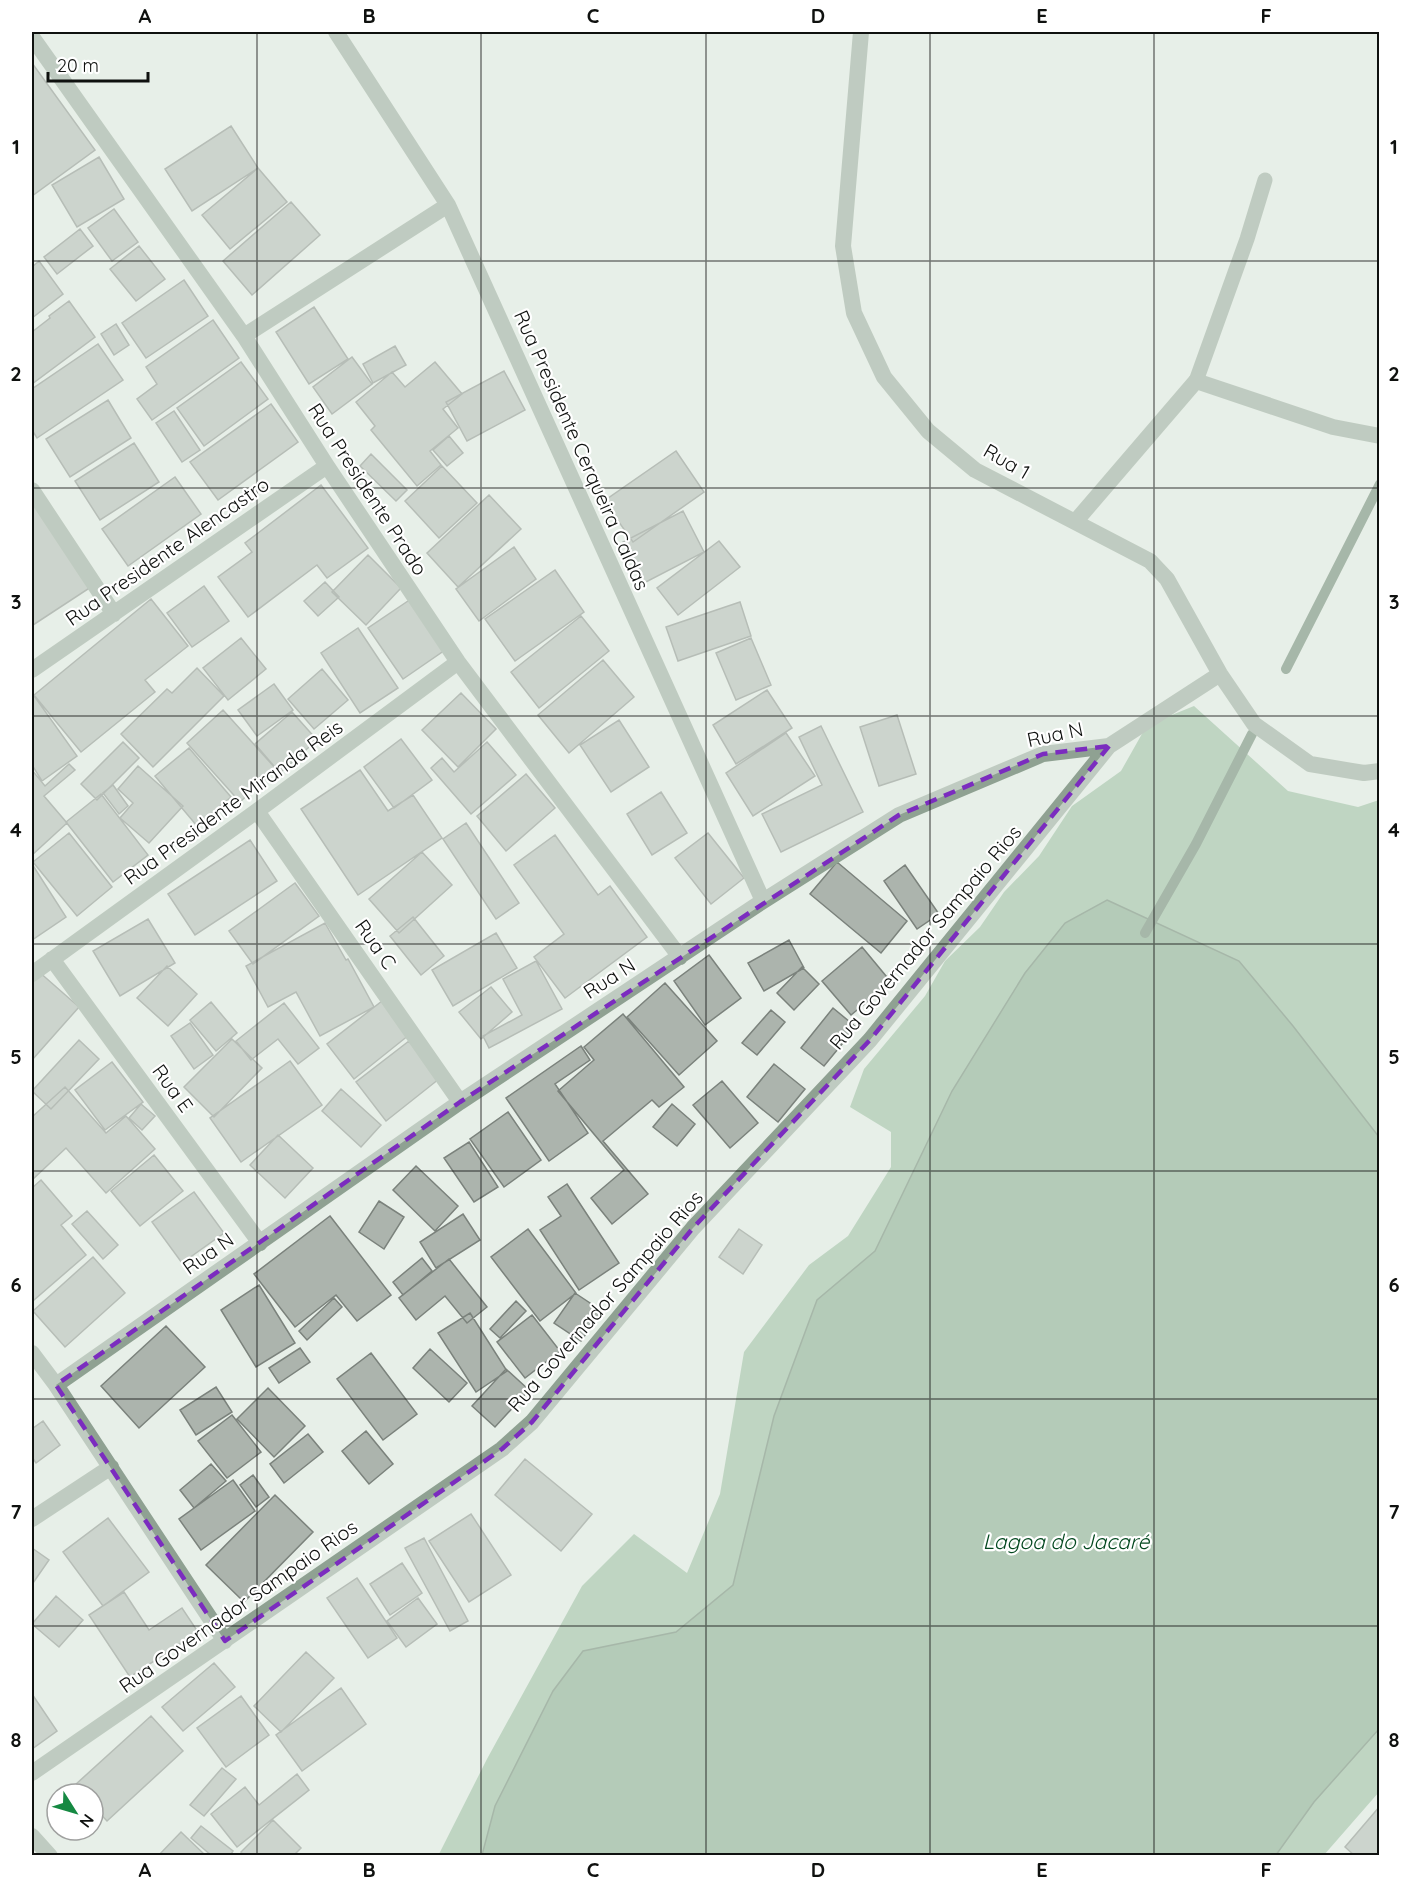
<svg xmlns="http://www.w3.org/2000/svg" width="1411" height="1887" font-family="Quicksand,sans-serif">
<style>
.forest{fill:#8eb796}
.water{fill:#779f7e;stroke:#58745d;stroke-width:1.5}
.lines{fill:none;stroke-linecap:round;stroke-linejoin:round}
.stream{stroke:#58745d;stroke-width:10}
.building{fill:#acb4ad;stroke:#7b827c;stroke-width:1.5}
.service{stroke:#8fa192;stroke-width:15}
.minor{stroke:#8fa192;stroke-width:16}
.marked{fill:none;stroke:#7b2cbf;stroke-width:4.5;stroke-dasharray:12 8;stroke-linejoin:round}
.grid{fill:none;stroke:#0f110f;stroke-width:1.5;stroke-opacity:0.55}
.labels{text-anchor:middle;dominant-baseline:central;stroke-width:4.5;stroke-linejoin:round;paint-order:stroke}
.street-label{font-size:20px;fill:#0f110f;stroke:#fff}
.water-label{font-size:21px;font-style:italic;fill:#03481f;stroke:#fff}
.neatline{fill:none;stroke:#0f110f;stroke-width:2}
.grid-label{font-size:20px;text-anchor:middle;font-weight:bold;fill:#0f110f}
</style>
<rect width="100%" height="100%" fill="#e7efe8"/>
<path class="forest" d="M 1194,706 L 1288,791 L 1358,807 L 1379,800 L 1379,1792 L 1324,1855 L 438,1856 L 487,1759 L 582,1586 L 634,1534 L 687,1573 L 720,1494 L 744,1352 L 809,1265 L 848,1236 L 891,1167 L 891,1132 L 850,1107 L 864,1069 L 925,996 L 945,961 L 980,927 L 1004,892 L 1039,856 L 1072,806 L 1121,771 L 1147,725 Z"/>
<path class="water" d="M 1107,900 L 1239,961 L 1293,1026 L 1379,1137 L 1379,1729 L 1314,1802 L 1276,1855 L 482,1855 L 495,1806 L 553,1691 L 583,1651 L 676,1632 L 733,1585 L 774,1416 L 817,1300 L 875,1251 L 952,1091 L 1025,973 L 1065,923 Z"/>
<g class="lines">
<path class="stream" d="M 1286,669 L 1380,484
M 1145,933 L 1196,844 L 1252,734"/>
</g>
<path class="building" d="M 32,63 L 95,150 L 32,196 Z
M 231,126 L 258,168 L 192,211 L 165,169 Z
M 99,157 L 124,199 L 77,227 L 52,185 Z
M 258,168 L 287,202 L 230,249 L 202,215 Z
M 291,202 L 320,235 L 252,295 L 223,261 Z
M 114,209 L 138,242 L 112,261 L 88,228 Z
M 80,229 L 93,246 L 57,274 L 44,257 Z
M 139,246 L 165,279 L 136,301 L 110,269 Z
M 39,261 L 63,294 L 32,318 L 32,267 Z
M 184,280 L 208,316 L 146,358 L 122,323 Z
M 69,301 L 95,337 L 32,384 L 32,332 L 50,318 L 49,316 Z
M 314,307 L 348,359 L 309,384 L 276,332 Z
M 213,320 L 239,358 L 152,420 L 137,399 L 157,384 L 146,367 Z
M 116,324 L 129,345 L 114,355 L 101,334 Z
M 98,344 L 123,380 L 37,438 L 32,430 L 32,389 Z
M 395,346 L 406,365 L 373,383 L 363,364 Z
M 352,357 L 372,384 L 332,414 L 313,387 Z
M 241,362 L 268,399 L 204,446 L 177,408 Z
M 435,362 L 462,394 L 443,409 L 458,428 L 430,451 L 441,465 L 417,486 L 371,430 L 375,426 L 356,402 L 392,372 L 405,387 Z
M 504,371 L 525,410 L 467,441 L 446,402 Z
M 108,400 L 131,438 L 70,477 L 46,439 Z
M 271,404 L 298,442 L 218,500 L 190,462 Z
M 174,411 L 200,450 L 182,462 L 156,423 Z
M 449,436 L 463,453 L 447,466 L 433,450 Z
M 134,443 L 159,482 L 100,520 L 75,481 Z
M 676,451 L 704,492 L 633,542 L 604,501 Z
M 371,454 L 407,490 L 396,501 L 360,466 Z
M 442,466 L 477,503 L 439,538 L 405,501 Z
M 175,477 L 201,514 L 128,566 L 102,529 Z
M 321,485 L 368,548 L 327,578 L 317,565 L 248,617 L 218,577 L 252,552 L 245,543 Z
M 489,495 L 521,529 L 458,587 L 427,553 Z
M 37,504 L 91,587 L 33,625 L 32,508 Z
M 683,511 L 704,552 L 644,583 L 623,542 Z
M 719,541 L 740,567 L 678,615 L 657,588 Z
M 514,547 L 536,579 L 479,621 L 456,589 Z
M 368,555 L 401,588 L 366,625 L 332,592 Z
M 555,570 L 584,612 L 515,661 L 485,619 Z
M 325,582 L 339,597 L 318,616 L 304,601 Z
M 204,586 L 229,621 L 192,647 L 167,613 Z
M 151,599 L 188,646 L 145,680 L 155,692 L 81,752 L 34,695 Z
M 411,599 L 445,650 L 403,679 L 368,628 Z
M 740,602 L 751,636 L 678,661 L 666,627 Z
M 581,616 L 609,651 L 539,708 L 511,672 Z
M 358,628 L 398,688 L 360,713 L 321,653 Z
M 241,638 L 266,669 L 228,700 L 203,668 Z
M 751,638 L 771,685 L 736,700 L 716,653 Z
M 603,660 L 634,697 L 569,753 L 538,715 Z
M 197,668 L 224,696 L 153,767 L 121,734 L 167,689 L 172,693 Z
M 322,669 L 348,700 L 314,729 L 288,699 Z
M 274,684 L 293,710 L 257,736 L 238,710 Z
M 767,690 L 792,728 L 736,764 L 713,725 Z
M 32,693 L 77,756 L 42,781 L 32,765 Z
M 461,693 L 496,729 L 458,767 L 422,730 Z
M 223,710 L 276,769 L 240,802 L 187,743 Z
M 292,712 L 317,740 L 280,773 L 255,744 Z
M 897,715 L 916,774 L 879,786 L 860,727 Z
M 619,720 L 649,767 L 611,792 L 580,745 Z
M 821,726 L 863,812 L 781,852 L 762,814 L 822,785 L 799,737 Z
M 786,733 L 815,776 L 753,816 L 726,773 Z
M 401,739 L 432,780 L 394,808 L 364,767 Z
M 123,742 L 139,758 L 97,800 L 81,784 Z
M 487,742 L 516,775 L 471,814 L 431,768 L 442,758 L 454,772 Z
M 189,748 L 231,797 L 197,826 L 155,776 Z
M 69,764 L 75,770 L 44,796 L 67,823 L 32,855 L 32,770 L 45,786 Z
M 138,766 L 183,806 L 149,843 L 120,818 L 133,803 L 118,789 Z
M 360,770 L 388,811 L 413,795 L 442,838 L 358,895 L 301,809 Z
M 526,774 L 555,808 L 506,851 L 477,816 Z
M 113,785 L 128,806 L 119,814 L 103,793 Z
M 661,792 L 687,833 L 652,855 L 627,814 Z
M 101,794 L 148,855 L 113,882 L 66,822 Z
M 466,823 L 519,903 L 496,919 L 443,839 Z
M 69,833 L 112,887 L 77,916 L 33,862 Z
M 708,833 L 744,878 L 711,904 L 675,858 Z
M 555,835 L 598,895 L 610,886 L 647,937 L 565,998 L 534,957 L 564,934 L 514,865 Z
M 250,840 L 277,881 L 195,935 L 168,894 Z
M 422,852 L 452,885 L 399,933 L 369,899 Z
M 837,862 L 907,921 L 881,953 L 810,894 Z
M 32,864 L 66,917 L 32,940 Z
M 905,865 L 939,914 L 917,929 L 884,881 Z
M 295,883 L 319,916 L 253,964 L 229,931 Z
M 413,917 L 444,956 L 421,975 L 390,936 Z
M 148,919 L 175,963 L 120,996 L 93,951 Z
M 325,923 L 346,960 L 348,959 L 374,1007 L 320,1036 L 296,992 L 268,1007 L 246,966 Z
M 496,933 L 517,968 L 453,1006 L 432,970 Z
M 789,940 L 804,968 L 764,991 L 748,963 Z
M 862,947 L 891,982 L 851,1015 L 822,981 Z
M 709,955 L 741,998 L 705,1025 L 674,981 Z
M 536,961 L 562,1009 L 489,1048 L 483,1036 L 522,1015 L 503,979 Z
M 167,966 L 197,994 L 168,1026 L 137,998 Z
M 802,967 L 819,984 L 794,1010 L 777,993 Z
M 38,971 L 79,1007 L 32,1060 L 32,978 Z
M 665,983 L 717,1041 L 679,1075 L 627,1017 Z
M 491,987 L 512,1012 L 481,1039 L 459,1012 Z
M 382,1001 L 409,1035 L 354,1079 L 327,1044 Z
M 211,1002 L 237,1033 L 216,1051 L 190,1020 Z
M 284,1003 L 319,1048 L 298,1064 L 278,1039 L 251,1060 L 236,1041 Z
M 833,1008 L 856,1027 L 824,1066 L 801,1048 Z
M 771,1010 L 785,1022 L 757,1055 L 742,1043 Z
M 623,1014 L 684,1087 L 659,1107 L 652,1100 L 603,1141 L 648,1194 L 612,1224 L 591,1198 L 624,1170 L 558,1091 L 594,1060 L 584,1047 Z
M 190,1023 L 213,1055 L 194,1069 L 171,1036 Z
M 232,1039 L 262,1068 L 214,1117 L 184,1087 Z
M 79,1040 L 99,1059 L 51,1109 L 32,1091 Z
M 409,1041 L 439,1079 L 386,1121 L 356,1082 Z
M 581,1046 L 590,1060 L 555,1084 L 588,1133 L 549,1161 L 506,1098 Z
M 290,1061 L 322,1105 L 241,1162 L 210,1118 Z
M 112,1062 L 143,1102 L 105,1130 L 75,1090 Z
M 774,1064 L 805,1089 L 778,1122 L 747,1097 Z
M 722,1081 L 758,1123 L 730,1148 L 693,1105 Z
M 65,1087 L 106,1133 L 126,1116 L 155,1149 L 106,1193 L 66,1148 L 32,1180 L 32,1117 Z
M 341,1089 L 381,1125 L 361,1147 L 322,1111 Z
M 141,1104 L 155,1116 L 142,1130 L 129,1118 Z
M 672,1104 L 695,1124 L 677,1146 L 653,1127 Z
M 508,1112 L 541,1160 L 504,1187 L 470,1139 Z
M 278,1135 L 313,1168 L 285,1198 L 250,1165 Z
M 469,1142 L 498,1187 L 474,1202 L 444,1158 Z
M 154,1155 L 183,1191 L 140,1226 L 111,1191 Z
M 416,1166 L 458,1206 L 435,1231 L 393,1190 Z
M 41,1180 L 72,1216 L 61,1225 L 86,1255 L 34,1300 L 32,1298 L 32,1188 Z
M 567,1184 L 619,1263 L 579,1290 L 540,1230 L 561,1216 L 548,1197 Z
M 194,1192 L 224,1233 L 182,1263 L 152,1222 Z
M 379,1201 L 404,1217 L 384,1249 L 359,1232 Z
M 87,1211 L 118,1245 L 103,1259 L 72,1224 Z
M 463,1214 L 480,1240 L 436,1268 L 420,1242 Z
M 330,1216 L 391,1295 L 357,1321 L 336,1295 L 295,1327 L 254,1274 Z
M 528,1229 L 576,1293 L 540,1321 L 491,1257 Z
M 739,1229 L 762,1245 L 743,1274 L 719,1257 Z
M 93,1257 L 125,1293 L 65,1347 L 33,1311 Z
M 422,1258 L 432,1271 L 403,1295 L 393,1282 Z
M 449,1259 L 487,1307 L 467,1323 L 445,1296 L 416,1320 L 399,1298 Z
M 259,1285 L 295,1343 L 256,1367 L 221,1310 Z
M 575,1293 L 602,1311 L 581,1341 L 554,1323 Z
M 334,1298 L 342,1307 L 307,1340 L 299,1331 Z
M 516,1301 L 526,1311 L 500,1338 L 490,1329 Z
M 470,1313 L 507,1371 L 476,1392 L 438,1333 Z
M 532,1315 L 560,1351 L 525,1378 L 497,1342 Z
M 166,1326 L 205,1367 L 139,1428 L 101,1386 Z
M 300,1348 L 310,1362 L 279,1383 L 269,1368 Z
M 430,1349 L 467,1383 L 449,1402 L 413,1368 Z
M 371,1353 L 417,1414 L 383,1440 L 337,1379 Z
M 506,1369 L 529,1390 L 495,1427 L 472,1406 Z
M 216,1387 L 232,1412 L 196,1435 L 180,1410 Z
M 268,1388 L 305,1426 L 274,1457 L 237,1419 Z
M 232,1415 L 261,1452 L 227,1478 L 198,1441 Z
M 43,1421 L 60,1445 L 36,1463 L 32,1457 L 32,1429 Z
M 366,1431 L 393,1464 L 369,1484 L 342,1451 Z
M 308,1434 L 323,1452 L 284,1483 L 270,1464 Z
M 525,1459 L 592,1514 L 561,1551 L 495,1495 Z
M 211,1464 L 226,1481 L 194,1508 L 180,1490 Z
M 253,1475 L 269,1497 L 256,1507 L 240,1485 Z
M 233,1480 L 255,1511 L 201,1550 L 179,1519 Z
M 275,1495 L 313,1532 L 244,1602 L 206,1565 Z
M 471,1514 L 511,1575 L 469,1602 L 429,1541 Z
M 108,1518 L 149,1572 L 103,1606 L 63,1552 Z
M 424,1538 L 468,1621 L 450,1631 L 405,1548 Z
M 32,1548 L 49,1560 L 33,1583 L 32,1582 Z
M 402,1563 L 422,1593 L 390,1615 L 370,1584 Z
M 357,1578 L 397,1638 L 368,1658 L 327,1598 Z
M 124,1592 L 149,1630 L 182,1608 L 198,1632 L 130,1677 L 89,1615 Z
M 56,1596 L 83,1620 L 59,1647 L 32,1624 Z
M 418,1598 L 437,1624 L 406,1647 L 387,1621 Z
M 306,1652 L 334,1678 L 281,1732 L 254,1706 Z
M 214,1663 L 235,1687 L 183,1731 L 162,1707 Z
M 341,1688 L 366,1724 L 302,1771 L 276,1735 Z
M 32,1694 L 57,1731 L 32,1749 Z
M 241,1696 L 269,1735 L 226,1767 L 197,1728 Z
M 151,1716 L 183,1751 L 107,1821 L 93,1806 L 93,1794 L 83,1794 L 75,1785 Z
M 222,1768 L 236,1779 L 204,1816 L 190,1805 Z
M 297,1774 L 309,1790 L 237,1847 L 211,1814 L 245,1787 L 259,1805 Z
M 1380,1806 L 1380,1856 L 1355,1856 L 1345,1847 Z
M 273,1820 L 301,1848 L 293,1856 L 244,1856 L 241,1852 Z
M 201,1826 L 233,1851 L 230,1856 L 212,1856 L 191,1838 Z
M 181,1832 L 206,1856 L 158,1856 Z"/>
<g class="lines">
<path class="service" d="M 1196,381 L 1247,239 L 1265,180"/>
<path class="minor" d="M 336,32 L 448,205 L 763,901
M 861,32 L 843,246 L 854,313 L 884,377 L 928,431 L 975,470 L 1150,561 L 1167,579 L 1220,674 L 1254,724 L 1310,764 L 1364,773 L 1380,771
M 32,37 L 244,336 L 327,466 L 458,662 L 680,957
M 244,336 L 448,205
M 32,490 L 114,614
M 1075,522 L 1196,381 L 1333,427 L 1380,436
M 32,670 L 327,466
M 257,811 L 460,1102
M 52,959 L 260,1243
M 32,974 L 257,811 L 458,662
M 32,1353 L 56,1385 L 225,1641
M 56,1385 L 460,1102 L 763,901 L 899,815 L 1043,754 L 1109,746 L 1220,674
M 32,1519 L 111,1467
M 32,1773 L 502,1449 L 532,1422 L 693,1228 L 870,1040 L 1109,746
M 32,1836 L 50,1856"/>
</g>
<path d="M0 0H1411V1887H0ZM 1109,746 L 870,1040 L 693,1228 L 532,1422 L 502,1449 L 225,1641 L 56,1385 L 460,1102 L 899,815 L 1043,754 Z" fill="#e7efe8" fill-opacity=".55" fill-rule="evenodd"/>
<path class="marked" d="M 1109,746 L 870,1040 L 693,1228 L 532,1422 L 502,1449 L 225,1641 L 56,1385 L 460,1102 L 899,815 L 1043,754 Z"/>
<path class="grid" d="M 257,32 L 257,1856M 481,32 L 481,1856M 706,32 L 706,1856M 930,32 L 930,1856M 1154,32 L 1154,1856M 32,261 L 1380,261M 32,488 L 1380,488M 32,716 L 1380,716M 32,944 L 1380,944M 32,1171 L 1380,1171M 32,1399 L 1380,1399M 32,1626 L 1380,1626"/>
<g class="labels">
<g class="street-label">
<text transform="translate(582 450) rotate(66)">Rua Presidente Cerqueira Caldas</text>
<text transform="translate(1007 461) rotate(30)">Rua 1</text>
<text transform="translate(368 489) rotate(57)">Rua Presidente Prado</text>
<text transform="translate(167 551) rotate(-35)">Rua Presidente Alencastro</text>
<text transform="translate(1055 734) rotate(-12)">Rua N</text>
<text transform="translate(233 802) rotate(-36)">Rua Presidente Miranda Reis</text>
<text transform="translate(925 937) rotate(-50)">Rua Governador Sampaio Rios</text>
<text transform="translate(376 944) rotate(55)">Rua C</text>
<text transform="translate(609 978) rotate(-33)">Rua N</text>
<text transform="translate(173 1088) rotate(54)">Rua E</text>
<text transform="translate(208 1253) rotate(-35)">Rua N</text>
<text transform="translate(605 1301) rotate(-49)">Rua Governador Sampaio Rios</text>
<text transform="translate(238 1606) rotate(-35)">Rua Governador Sampaio Rios</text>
</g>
<g class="water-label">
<text x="1066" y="1541">Lagoa do Jacaré</text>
</g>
</g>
<rect width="1411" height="1887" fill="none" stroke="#ffffff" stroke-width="66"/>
<g transform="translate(75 1812) rotate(127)"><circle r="28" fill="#ffffff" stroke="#9fa09f" stroke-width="1.5"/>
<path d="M0-4.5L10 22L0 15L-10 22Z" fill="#158942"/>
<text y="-9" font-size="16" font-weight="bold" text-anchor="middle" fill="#0f110f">N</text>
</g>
<path d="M48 72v9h100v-9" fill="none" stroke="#0f110f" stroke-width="3"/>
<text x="57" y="72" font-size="18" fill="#0f110f" stroke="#ffffff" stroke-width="4.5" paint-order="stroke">20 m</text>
<rect x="33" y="33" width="1345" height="1821" class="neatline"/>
<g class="grid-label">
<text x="145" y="23">A</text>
<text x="369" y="23">B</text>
<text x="593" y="23">C</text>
<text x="818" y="23">D</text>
<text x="1042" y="23">E</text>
<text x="1266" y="23">F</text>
<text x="16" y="154">1</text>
<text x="1394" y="154">1</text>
<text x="16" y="381">2</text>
<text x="1394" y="381">2</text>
<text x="16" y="609">3</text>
<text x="1394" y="609">3</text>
<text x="16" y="837">4</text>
<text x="1394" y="837">4</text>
<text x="16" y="1064">5</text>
<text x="1394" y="1064">5</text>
<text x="16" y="1292">6</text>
<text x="1394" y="1292">6</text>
<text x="16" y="1519">7</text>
<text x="1394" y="1519">7</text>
<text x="16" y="1747">8</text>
<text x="1394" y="1747">8</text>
<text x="145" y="1877">A</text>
<text x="369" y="1877">B</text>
<text x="593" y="1877">C</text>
<text x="818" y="1877">D</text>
<text x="1042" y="1877">E</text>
<text x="1266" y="1877">F</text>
</g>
</svg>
